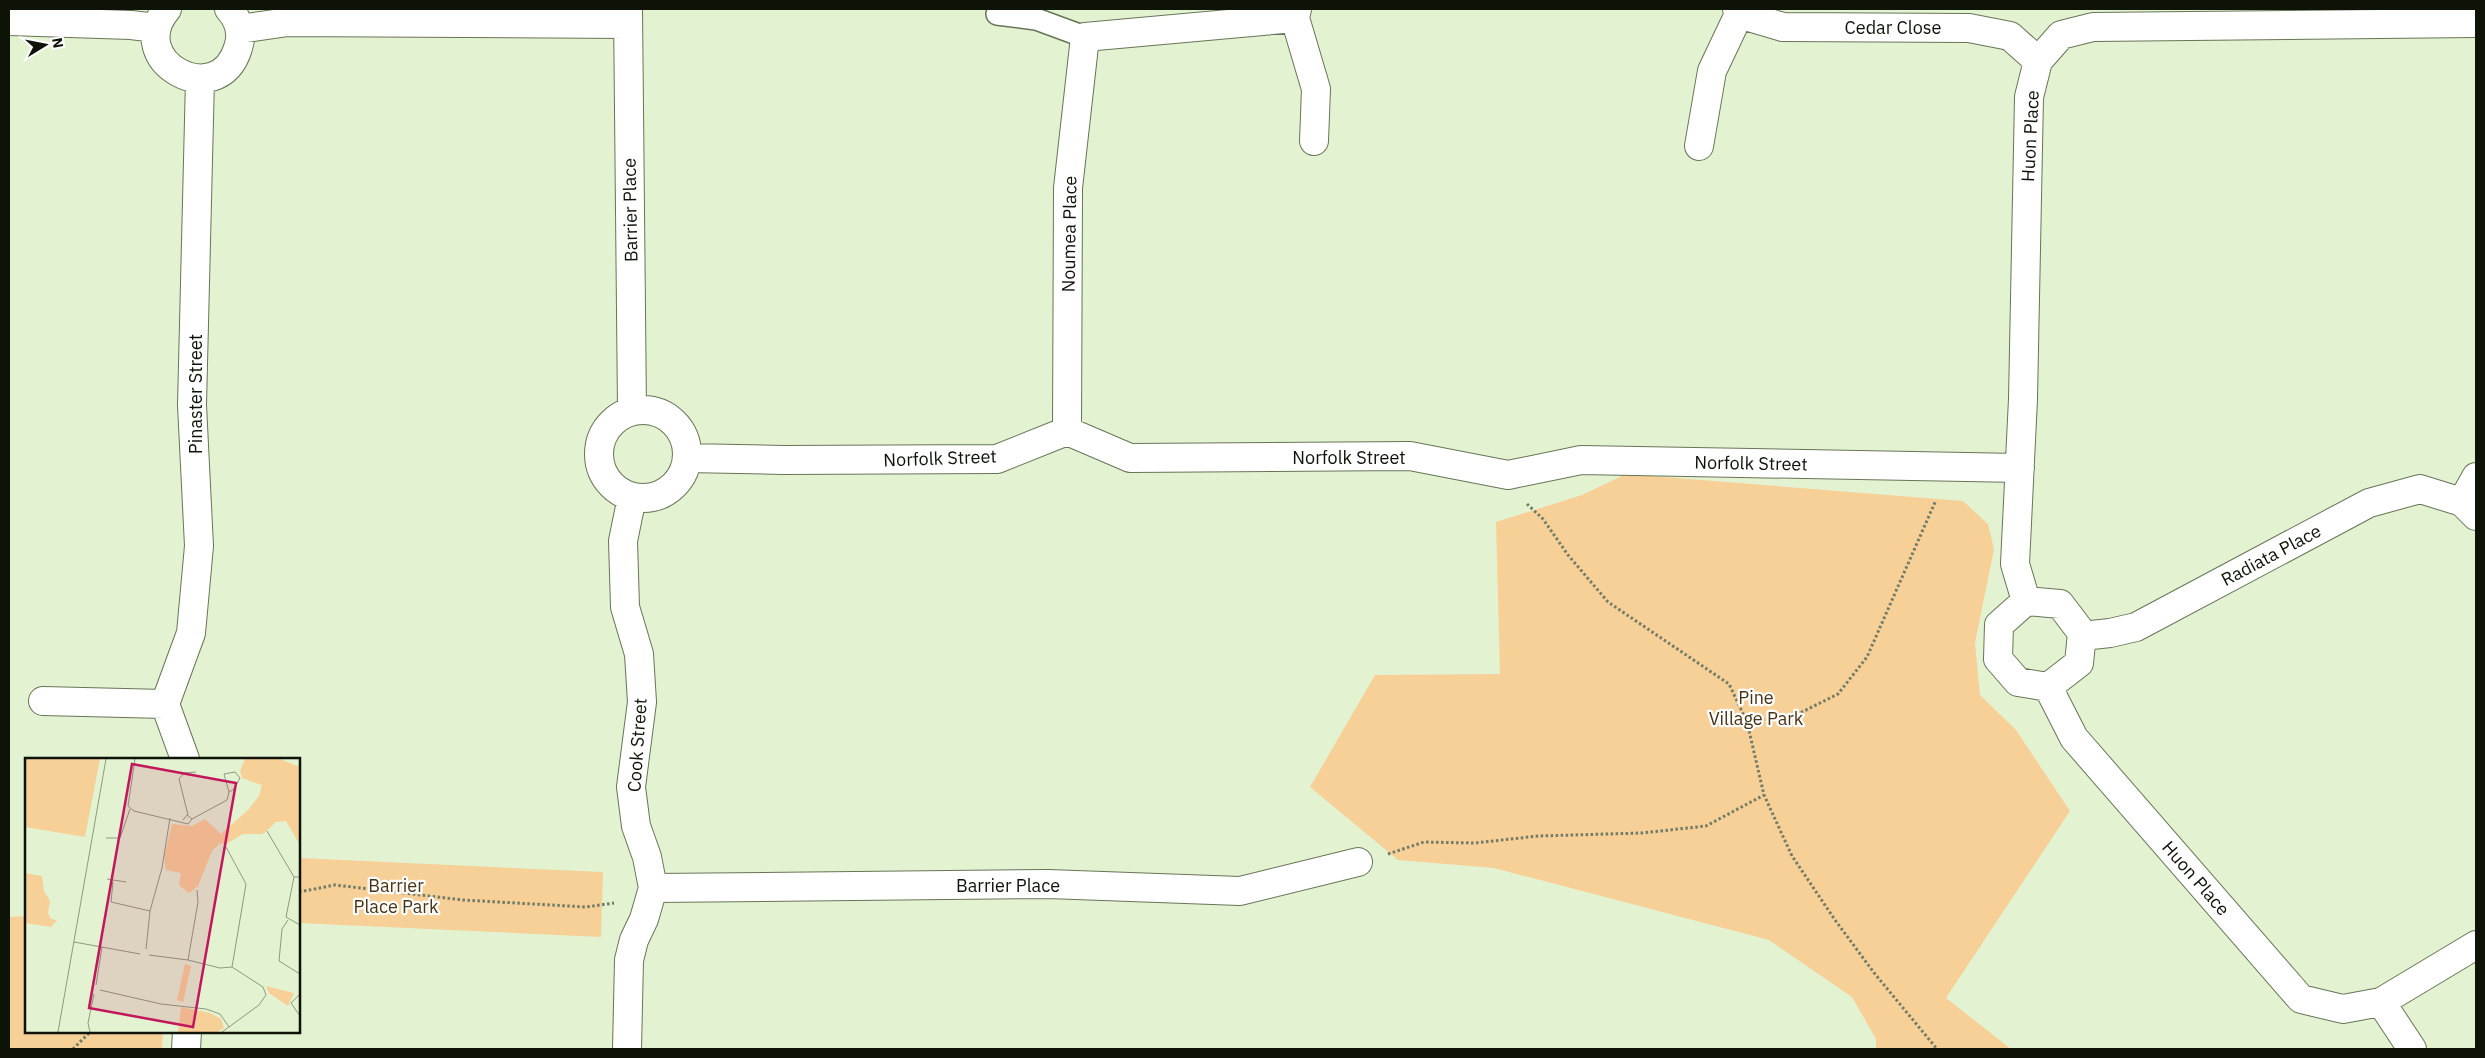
<svg xmlns="http://www.w3.org/2000/svg" width="2485" height="1058" font-family="'IBM Plex Sans',sans-serif">
<style>
.green{fill:#f7d098}
.lines{fill:none;stroke-linecap:round;stroke-linejoin:round}
.lane-casing{stroke:#677557;stroke-width:24}
.street-casing{stroke:#677557;stroke-width:30}
.path{stroke:#717b66;stroke-width:3;stroke-dasharray:2.5 2.5;stroke-linecap:butt}
.lane{stroke:#fff;stroke-width:21}
.street{stroke:#fff;stroke-width:28}
.labels{text-anchor:middle;dominant-baseline:central;stroke-width:4.5;stroke-linejoin:round;paint-order:stroke}
.street-label{font-size:18px;fill:#0e1308;stroke:#fff}
.park-label{font-size:18px;fill:#463315;stroke:#fff}
.inset-road{fill:none;stroke:#8e9981;stroke-width:1}
.view{fill:#c2185b;fill-opacity:0.15;stroke:#c2185b;stroke-width:2.5}
.inset-edge{fill:none;stroke:#0e1308;stroke-width:2.5}
</style>
<rect width="100%" height="100%" fill="#e3f3d2"/>
<path class="green" d="M 1626,474 L 1963,501 L 1988,524 L 1994,549 L 1975,643 L 1980,695 L 2016,730 L 2070,811 L 1946,998 L 2011,1049 L 1876,1049 L 1876,1039 L 1852,997 L 1769,940 L 1494,868 L 1398,860 L 1310,787 L 1375,675 L 1500,674 L 1496,522 L 1582,495 Z
M 299,858 L 603,872 L 601,937 L 299,923 Z
M 26,916 L 26,1032 L 163,1032 L 162,1049 L 9,1049 L 9,917 Z"/>
<g class="lines">
<defs>
<path id="lane" d="M 997,14 L 1036,19 L 1085,37"/>
<path id="street" d="M 167,9 C 123,61 218,113 238,48 C 243,34 239,20 229,9
M 628,9 L 632,411
M 1297,9 L 1295,18 L 1316,89 L 1314,141
M 1737,9 L 1739,14 L 1783,27 L 1969,28 L 2010,36 L 2038,61
M 9,21 L 131,25 L 156,28
M 240,29 L 288,22 L 628,24
M 1699,146 L 1712,71 L 1739,14
M599 454a44 44 0 1 1 88 0a44 44 0 1 1-88 0Z
M 1067,431 L 1068,188 L 1085,37 L 1295,18
M 687,458 L 783,460 L 997,459 L 1067,431 L 1130,458 L 1410,456 L 1508,475 L 1581,460 L 2020,468
M 2462,502 L 2476,477
M 2026,601 L 2015,564 L 2023,399 L 2029,97 L 2038,61 L 2061,35 L 2093,27 L 2476,23
M 2026,601 L 2060,604 L 2082,633 L 2079,663 L 2048,687 L 2018,682 L 1998,659 L 1999,625 Z
M 2082,636 L 2110,633 L 2136,627 L 2369,503 L 2420,489 L 2462,502 L 2476,516
M 2048,687 L 2074,738 L 2301,999 L 2343,1009 L 2381,1002 L 2476,945
M 43,701 L 165,704
M 185,759 L 165,704 L 191,633 L 199,546 L 192,405 L 200,79
M 653,888 L 1048,884 L 1240,891 L 1358,862
M 2381,1002 L 2412,1049
M 186,1049 L 187,1032
M 627,1049 L 629,960 L 634,940 L 644,919 L 653,888 L 647,857 L 636,826 L 631,787 L 642,702 L 639,654 L 625,607 L 623,541 L 632,497"/>
</defs>
<use href="#lane" class="lane-casing"/>
<use href="#street" class="street-casing"/>
<path class="path" d="M 1527,504 L 1543,519 L 1568,555 L 1608,602 L 1729,684 L 1747,722 L 1764,795 L 1792,856 L 1835,920 L 1875,974 L 1937,1049
M 1747,722 L 1796,715 L 1838,694 L 1867,657 L 1936,500
M 1388,854 L 1424,842 L 1475,843 L 1538,836 L 1642,833 L 1706,826 L 1764,795
M 299,892 L 335,885 L 463,900 L 586,907 L 614,903
M 73,1049 L 90,1032"/>
<use href="#lane" class="lane"/>
<use href="#street" class="street"/>
</g>
<g class="labels">
<g class="street-label">
<text x="1893" y="27">Cedar Close</text>
<text transform="translate(2030 136) rotate(-87)">Huon Place</text>
<text transform="translate(630 210) rotate(-91)">Barrier Place</text>
<text transform="translate(1069 234) rotate(-89)">Noumea Place</text>
<text transform="translate(195 394) rotate(-90)">Pinaster Street</text>
<text x="1349" y="457">Norfolk Street</text>
<text transform="translate(940 458) rotate(-2)">Norfolk Street</text>
<text transform="translate(1751 463) rotate(1)">Norfolk Street</text>
<text transform="translate(2271 555) rotate(-28)">Radiata Place</text>
<text transform="translate(637 745) rotate(-86)">Cook Street</text>
<text transform="translate(2196 878) rotate(49)">Huon Place</text>
<text x="1008" y="885">Barrier Place</text>
</g>
<g class="park-label">
<text x="1756" y="697">Pine<tspan x="1756" dy="21">Village Park</tspan></text>
<text x="396" y="885">Barrier<tspan x="396" dy="21">Place Park</tspan></text>
</g>
</g>
<g transform="translate(25 758)">
<rect width="275" height="275" fill="#e3f3d2"/>
<path d="M 0,1 L 75,1 L 60,79 L 0,69 ZM 220,1 L 255,1 L 275,9 L 275,87 L 261,63 L 251,64 L 238,76 L 218,76 L 203,85 L 194,86 L 187,93 L 173,128 L 164,135 L 154,127 L 156,115 L 141,112 L 139,99 L 147,66 L 167,68 L 180,61 L 196,76 L 223,52 L 234,38 L 237,27 L 217,20 L 215,13 ZM 0,115 L 17,118 L 19,133 L 25,143 L 23,155 L 26,161 L 32,162 L 26,169 L 0,165 ZM 160,206 L 166,208 L 158,244 L 152,242 ZM 241,228 L 269,235 L 263,248 L 244,235 ZM 156,249 L 185,255 L 196,261 L 199,270 L 192,274 L 153,274 Z" fill="#f7d098"/>
<path class="inset-road" d="M 110,1 L 103,48 L 109,53 L 163,66 L 167,61 L 162,57 L 158,62M 163,57 L 154,21 L 159,15 L 171,14M 167,61 L 202,42 L 204,34 L 199,16 L 210,14 L 215,20 L 209,31 L 204,34M 242,73 L 269,119 L 275,119M 81,80 L 95,80 L 105,51M 201,89 L 221,126 L 207,209M 269,119 L 261,159 L 275,167M 82,121 L 101,124M 88,124 L 86,144 L 125,153M 263,162 L 257,171 L 254,203 L 275,216M 49,184 L 115,196M 121,191 L 125,153 L 137,110 L 145,60M 124,197 L 163,202 L 195,210 L 207,209 L 238,229 L 241,237 L 234,247 L 197,274M 163,202 L 173,144 L 172,132M 71,227 L 77,189M 75,232 L 136,246 L 181,251 L 195,256 L 204,269M 275,236 L 266,245 L 275,258M 33,274 L 81,1M 65,274 L 63,265 L 69,236"/>
<path class="view" d="M 107,6 L 211,25 L 168,269 L 64,250 Z"/>
<rect width="275" height="275" class="inset-edge"/>
</g>
<rect width="2485" height="1058" fill="none" stroke="#0e1308" stroke-width="20"/>
<g transform="translate(45 45) rotate(80)" stroke="#ffffff" stroke-width="4" paint-order="stroke">
<path d="M0-4L9 19L0 12L-9 19Z" fill="#0e1308"/>
<text y="-8" font-size="14" font-weight="bold" text-anchor="middle" fill="#0e1308">N</text>
</g>
</svg>
